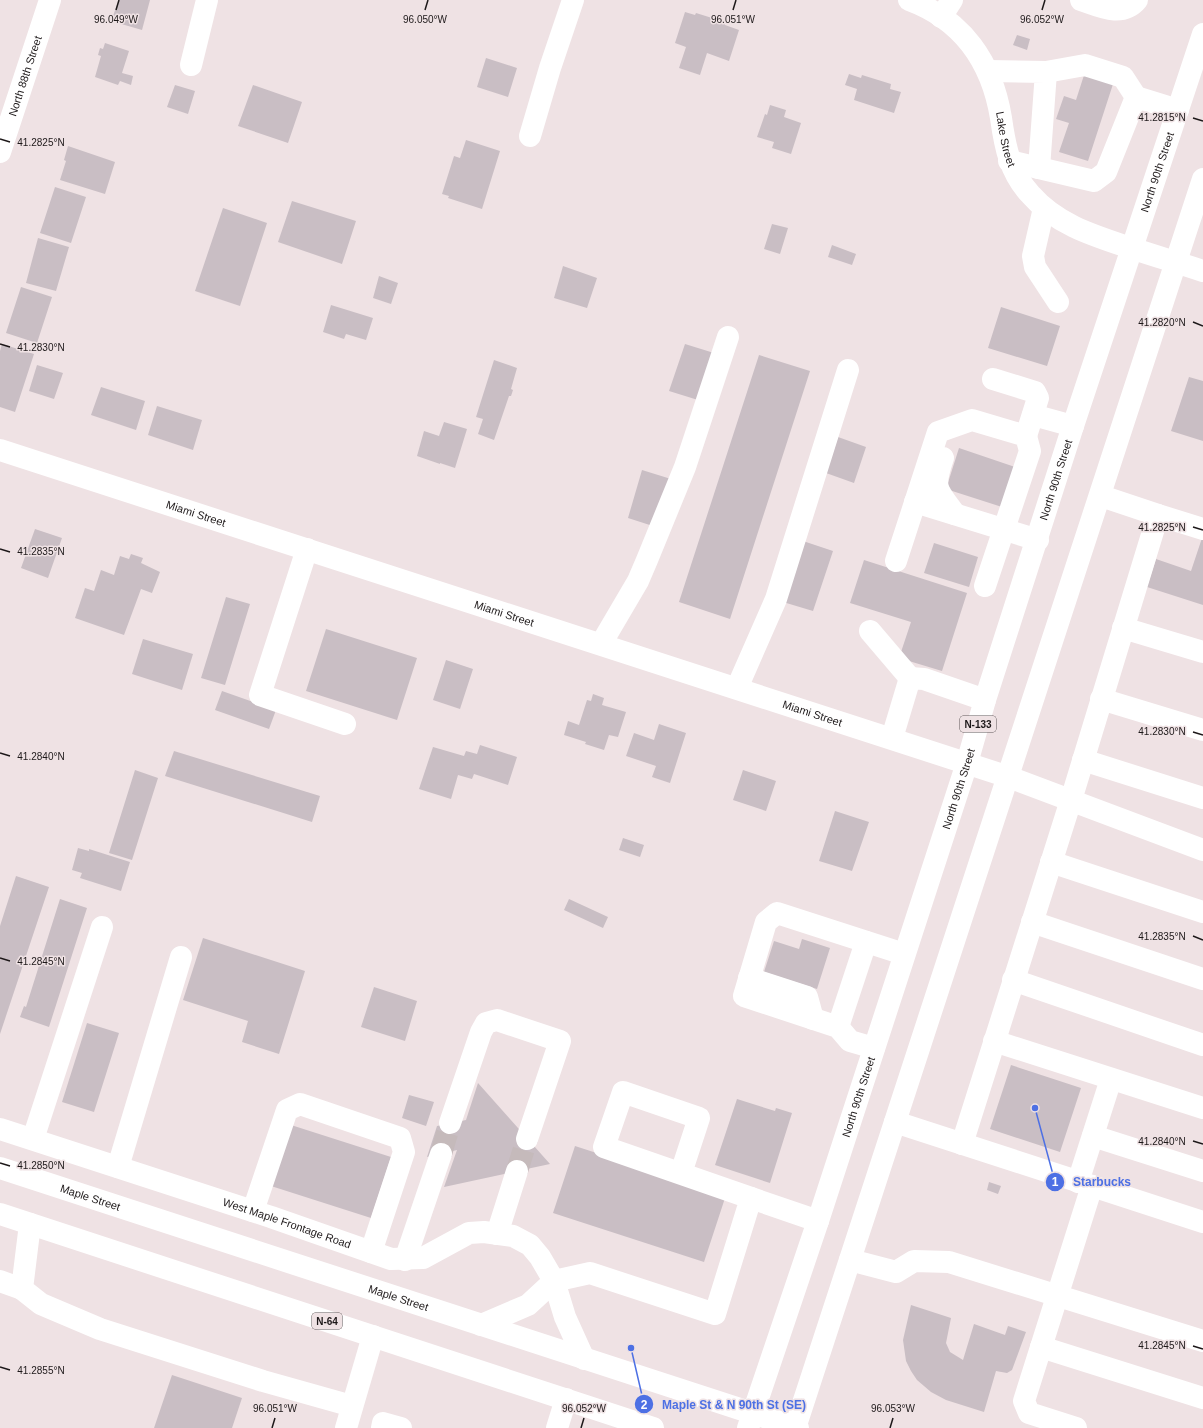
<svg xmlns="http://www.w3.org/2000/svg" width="1203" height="1428" font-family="Helvetica,sans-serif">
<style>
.building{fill:#c9bec4}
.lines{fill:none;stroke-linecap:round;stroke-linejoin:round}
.minor-tunnel{stroke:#c5babb;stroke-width:22;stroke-dasharray:22 11;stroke-linecap:butt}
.minor{stroke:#fff;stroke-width:22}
.major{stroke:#fff;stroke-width:22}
.ticks{fill:none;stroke:#1d1819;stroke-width:1.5}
.labels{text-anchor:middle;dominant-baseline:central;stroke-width:3;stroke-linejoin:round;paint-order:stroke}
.shield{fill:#efe2e4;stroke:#5c5556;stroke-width:1}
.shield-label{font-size:10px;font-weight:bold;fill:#1d1819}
.street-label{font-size:11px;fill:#1d1819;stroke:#efe2e4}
.ticks-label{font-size:10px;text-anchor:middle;fill:#1d1819;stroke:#efe2e4;stroke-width:3;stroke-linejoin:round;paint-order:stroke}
.leader{fill:none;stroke:#4d70e4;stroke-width:1.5}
.callout-dot{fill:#4d70e4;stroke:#efe2e4;stroke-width:1.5}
.mark-label{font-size:12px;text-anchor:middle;font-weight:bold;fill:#fff}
.callout-label{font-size:12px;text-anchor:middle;font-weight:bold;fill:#4d70e4;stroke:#efe2e4;stroke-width:3;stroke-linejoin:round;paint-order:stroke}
</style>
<rect width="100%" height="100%" fill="#efe2e4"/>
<path class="building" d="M 119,0 L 150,0 L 142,30 L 111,21 Z
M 685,12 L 695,15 L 696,13 L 725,22 L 725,25 L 739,30 L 729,61 L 707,53 L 700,75 L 679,68 L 686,47 L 675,43 Z
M 1017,35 L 1030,39 L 1027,50 L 1013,45 Z
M 105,43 L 129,51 L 122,73 L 133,76 L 131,85 L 120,81 L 118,85 L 95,77 L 101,56 L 98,55 L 100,48 L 103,49 Z
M 486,58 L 517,68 L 508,97 L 477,87 Z
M 1085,72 L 1114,81 L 1088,161 L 1059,152 L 1069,123 L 1056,119 L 1064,96 L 1076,100 Z
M 849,74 L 861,78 L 862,75 L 891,84 L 890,89 L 901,92 L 894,113 L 854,100 L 857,89 L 845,85 Z
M 175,85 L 195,91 L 188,114 L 167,107 Z
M 253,85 L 302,102 L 288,143 L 238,126 Z
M 770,105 L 786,110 L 784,117 L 801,123 L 791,154 L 772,148 L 774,142 L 757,137 L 765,114 L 767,115 Z
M 466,140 L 500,151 L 482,209 L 448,198 L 449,196 L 442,194 L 454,156 L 460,158 Z
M 68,146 L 115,162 L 105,194 L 60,180 L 66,161 L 64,160 Z
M 55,187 L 86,197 L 71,243 L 40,233 Z
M 292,201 L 356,221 L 342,264 L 278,242 Z
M 223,208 L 267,223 L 240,306 L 195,291 Z
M 772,224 L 788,228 L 780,254 L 764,249 Z
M 38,238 L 69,247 L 56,291 L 26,283 Z
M 832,245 L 856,254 L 852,265 L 828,257 Z
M 563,266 L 597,278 L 587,308 L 554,298 Z
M 379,276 L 398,283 L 391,304 L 373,298 Z
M 21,287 L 52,297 L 37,343 L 6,333 Z
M 331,305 L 373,318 L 366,340 L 346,334 L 344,339 L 323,332 Z
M 1001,307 L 1060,326 L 1047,366 L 988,348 Z
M 2,344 L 34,354 L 15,412 L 0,407 L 0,351 Z
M 685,344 L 714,353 L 698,400 L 669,391 Z
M 759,355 L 810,371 L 730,619 L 679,602 Z
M 494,360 L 517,368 L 511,389 L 513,390 L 511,396 L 509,396 L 494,440 L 478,434 L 483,419 L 476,417 Z
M 37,365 L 63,373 L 54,399 L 29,391 Z
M 1189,377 L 1203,381 L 1203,441 L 1171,431 Z
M 101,387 L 145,401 L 136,430 L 91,415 Z
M 157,406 L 202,420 L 193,450 L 148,435 Z
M 444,422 L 467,429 L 455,468 L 440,463 L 440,464 L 417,456 L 424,431 L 439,436 Z
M 838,437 L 866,447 L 854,483 L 826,473 Z
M 959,448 L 1015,467 L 1002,507 L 946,489 Z
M 642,470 L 671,479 L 656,527 L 628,518 Z
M 35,529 L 62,538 L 48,578 L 21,568 Z
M 1203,535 L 1203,605 L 1147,587 L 1156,559 L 1191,571 Z
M 803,541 L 833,551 L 813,611 L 783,602 Z
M 934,543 L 978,557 L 969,587 L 924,573 Z
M 131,554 L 143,558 L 141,563 L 160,572 L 152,593 L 141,589 L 124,635 L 75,618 L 85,588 L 94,591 L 101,570 L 114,575 L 120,556 L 129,559 Z
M 864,560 L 967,593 L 942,671 L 899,658 L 911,622 L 850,603 Z
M 226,597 L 250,604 L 225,685 L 201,678 Z
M 326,629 L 417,658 L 397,720 L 306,691 Z
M 143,639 L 193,654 L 182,690 L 132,674 Z
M 446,660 L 473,669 L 460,709 L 433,700 Z
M 222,691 L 276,710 L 269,729 L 215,710 Z
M 593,694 L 604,698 L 602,705 L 626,712 L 618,737 L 609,735 L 604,750 L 585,744 L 586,742 L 564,735 L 568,721 L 579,725 L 587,700 L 591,701 Z
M 659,724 L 686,733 L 670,783 L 652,777 L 656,766 L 626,756 L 634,733 L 654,740 Z
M 480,745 L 517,757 L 508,785 L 474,774 L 472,779 L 458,775 L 451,799 L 419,789 L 433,747 L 464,756 L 466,751 L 477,754 Z
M 174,751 L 320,796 L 312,822 L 165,776 Z
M 135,770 L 158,778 L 132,860 L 109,853 Z
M 743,770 L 776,781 L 766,811 L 733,800 Z
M 835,811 L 869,822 L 852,871 L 819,861 Z
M 623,838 L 644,845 L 640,857 L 619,850 Z
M 78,848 L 89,851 L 89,849 L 130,862 L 121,891 L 80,878 L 82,873 L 72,870 Z
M 16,876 L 49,887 L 0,1034 L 0,926 Z
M 60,899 L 87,908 L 49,1027 L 20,1017 L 24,1006 L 26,1007 Z
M 569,899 L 608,917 L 603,928 L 564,910 Z
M 203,938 L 305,971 L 279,1054 L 242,1042 L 248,1021 L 183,1000 Z
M 802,939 L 830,948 L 817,989 L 764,972 L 774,941 L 799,949 Z
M 374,987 L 417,1001 L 405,1041 L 361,1027 Z
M 87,1023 L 119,1033 L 94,1112 L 62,1102 Z
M 1011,1065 L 1081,1088 L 1060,1152 L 990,1129 Z
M 478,1083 L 550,1164 L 444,1187 L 457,1150 L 427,1157 L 437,1126 L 466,1120 Z
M 409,1095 L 434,1102 L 426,1126 L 402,1118 Z
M 737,1099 L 775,1111 L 776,1108 L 792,1113 L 770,1183 L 715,1165 Z
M 291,1125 L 391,1157 L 371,1218 L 271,1186 Z
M 575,1146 L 726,1195 L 704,1262 L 553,1213 Z
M 989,1182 L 1001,1186 L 998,1194 L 987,1190 Z
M 911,1305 L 951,1318 L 946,1343 L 950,1352 L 963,1360 L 974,1324 L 1005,1335 L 1008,1326 L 1026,1332 L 1012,1370 L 1007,1373 L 996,1371 L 984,1412 L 946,1400 L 931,1392 L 917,1380 L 911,1371 L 906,1361 L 903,1340 Z
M 172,1375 L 242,1398 L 232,1428 L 154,1428 Z"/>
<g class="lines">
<path class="minor-tunnel" d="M 441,1154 L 450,1123
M 517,1171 L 527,1139"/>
<g class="minor">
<path id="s1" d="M 909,0 C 963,20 992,63 1001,118 C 1005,147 1010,173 1031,195 C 1057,225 1095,236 1131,248 C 1155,256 1179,263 1203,271"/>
<path d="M 1081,0 C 1099,6 1122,18 1137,0"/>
<path d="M 941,17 L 952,0"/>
<path d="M 191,65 L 207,0"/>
<path d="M 988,71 L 1046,72 L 1039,168"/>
<path d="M 1046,72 L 1085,65 L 1123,77 L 1136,97"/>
<path d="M 530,136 L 550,68 L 573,0"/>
<path id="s2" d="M 0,152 L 50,0"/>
<path d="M 1009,161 L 1094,181 L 1106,172 L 1136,97 L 1178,110"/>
<path d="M 1044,208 L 1033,256 L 1035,267 L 1058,302"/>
<path d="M 993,379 L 1035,392 L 1038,398 L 1026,436"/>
<path d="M 1033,415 L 1073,426"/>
<path id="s3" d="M 0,450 L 1009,777 L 1203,850"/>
<path d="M 943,458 C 932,490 937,489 955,514"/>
<path d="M 1101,496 L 1158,515"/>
<path d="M 915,502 L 1038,540"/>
<path d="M 307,549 L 260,695 L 345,724"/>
<path d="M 896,561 L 938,432 L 972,420 L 1026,436 L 1030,451 L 985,586"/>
<path d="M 1123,628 L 1203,652"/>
<path d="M 870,631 L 910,678"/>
<path d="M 601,644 L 638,581 L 647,560 L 685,467 L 728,337"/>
<path d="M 737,688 L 776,599 L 848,370"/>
<path d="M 1101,699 L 1203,730"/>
<path d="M 892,738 L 910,678 L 924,679 L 985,700"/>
<path d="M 1083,760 L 1203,798"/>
<path d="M 1051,862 L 1203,912"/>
<path d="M 1032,922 L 1203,979"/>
<path d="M 749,978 L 807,997 L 813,1019"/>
<path d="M 1013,980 L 1203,1045"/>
<path d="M 838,1027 L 866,942"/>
<path d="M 994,1041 L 1203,1108"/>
<path d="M 874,1048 L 850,1041 L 838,1027 L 744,996 L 766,922 L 777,913 L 904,954"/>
<path d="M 895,1122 L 1203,1222"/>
<path d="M 450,1123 L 481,1032 L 486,1023 L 497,1020 L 560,1041 L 527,1139"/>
<path id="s4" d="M 0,1129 L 271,1217 L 391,1259 L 423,1258 L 469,1233 L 484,1232 L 513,1236 L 530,1245 L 540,1257 L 554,1281 L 565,1317 L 584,1359"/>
<path d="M 1093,1136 L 1203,1171"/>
<path d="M 33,1139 L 102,927"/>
<path d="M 962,1144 L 1071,800 L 1158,515 L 1203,529"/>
<path d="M 118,1167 L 181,957"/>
<path d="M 1078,1182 L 1111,1079"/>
<path d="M 751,1198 L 818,1221"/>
<path d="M 253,1211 L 287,1110 L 300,1104 L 400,1138 L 404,1152 L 371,1252"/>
<path d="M 30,1224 L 22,1289 L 41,1304 L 100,1329 L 263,1381 L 352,1406"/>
<path d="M 497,1234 L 517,1171"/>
<path d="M 405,1260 L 441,1154"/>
<path d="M 850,1260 L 896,1272 L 914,1261 L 949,1262 L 1203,1341"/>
<path d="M 0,1281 L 22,1289"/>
<path d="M 481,1325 L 528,1305 L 554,1281 L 590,1273 L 715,1314 L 751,1198 L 604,1147 L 623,1092 L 699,1118 L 681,1173"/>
<path d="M 1041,1347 L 1203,1398"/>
<path d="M 346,1428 L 373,1336"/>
<path d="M 382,1428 L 383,1423 L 401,1428"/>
<path d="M 557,1428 L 566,1399"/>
<path d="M 1076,1428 L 1029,1413 L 1024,1401 L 1092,1186"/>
</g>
<g class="major">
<path id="s5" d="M 0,1168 L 798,1428"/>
<path d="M 0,1214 L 653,1428"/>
<path id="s6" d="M 748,1428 L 818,1221 L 967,763 L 985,700 L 1073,426 L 1203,34"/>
<path d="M 795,1428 L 1203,179"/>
</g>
</g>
<path class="ticks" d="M 116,10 L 119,0M 425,10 L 428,0M 733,10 L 736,0M 1042,10 L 1045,0M 1193,118 L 1203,121M 0,139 L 10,142M 1193,322 L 1203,326M 0,344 L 10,347M 1193,527 L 1203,530M 0,549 L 10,552M 1193,732 L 1203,735M 0,753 L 10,756M 1193,936 L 1203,940M 0,958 L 10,961M 1193,1141 L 1203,1144M 0,1163 L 10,1166M 1193,1346 L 1203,1349M 0,1367 L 10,1370M 272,1428 L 275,1418M 581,1428 L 584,1418M 890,1428 L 893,1418"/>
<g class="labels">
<g class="shield">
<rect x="960" y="716" width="36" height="16" rx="3"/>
<rect x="312" y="1313" width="30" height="16" rx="3"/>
</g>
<g class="shield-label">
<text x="978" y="724">N-133</text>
<text x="327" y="1321">N-64</text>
</g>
<g class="street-label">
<text stroke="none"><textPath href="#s2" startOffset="80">North 88th Street</textPath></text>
<text stroke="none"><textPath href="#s1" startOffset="179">Lake Street</textPath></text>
<text stroke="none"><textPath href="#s6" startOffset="1321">North 90th Street</textPath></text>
<text stroke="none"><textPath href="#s6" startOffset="997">North 90th Street</textPath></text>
<text stroke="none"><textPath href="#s3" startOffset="206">Miami Street</textPath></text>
<text stroke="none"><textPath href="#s3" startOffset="530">Miami Street</textPath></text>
<text stroke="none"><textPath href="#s3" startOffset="854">Miami Street</textPath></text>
<text stroke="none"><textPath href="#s6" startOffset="673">North 90th Street</textPath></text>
<text stroke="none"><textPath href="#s6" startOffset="349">North 90th Street</textPath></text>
<text stroke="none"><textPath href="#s5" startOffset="95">Maple Street</textPath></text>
<text stroke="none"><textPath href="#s4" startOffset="302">West Maple Frontage Road</textPath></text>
<text stroke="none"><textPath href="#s5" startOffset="419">Maple Street</textPath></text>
</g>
</g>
<g class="ticks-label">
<text x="116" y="23">96.049°W</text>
<text x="425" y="23">96.050°W</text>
<text x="733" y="23">96.051°W</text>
<text x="1042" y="23">96.052°W</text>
<text x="1162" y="121">41.2815°N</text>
<text x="41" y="146">41.2825°N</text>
<text x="1162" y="326">41.2820°N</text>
<text x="41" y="351">41.2830°N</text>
<text x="1162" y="531">41.2825°N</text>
<text x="41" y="555">41.2835°N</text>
<text x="1162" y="735">41.2830°N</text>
<text x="41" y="760">41.2840°N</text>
<text x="1162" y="940">41.2835°N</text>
<text x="41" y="965">41.2845°N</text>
<text x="1162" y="1145">41.2840°N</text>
<text x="41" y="1169">41.2850°N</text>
<text x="1162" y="1349">41.2845°N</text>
<text x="41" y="1374">41.2855°N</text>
<text x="275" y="1412">96.051°W</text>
<text x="584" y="1412">96.052°W</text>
<text x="893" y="1412">96.053°W</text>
</g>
<path class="leader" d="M1035 1108L1055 1182M631 1348L644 1404"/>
<g class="callout-dot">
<circle cx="1035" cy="1108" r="4"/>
<circle cx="631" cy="1348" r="4"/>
<circle cx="1055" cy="1182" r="10"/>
<circle cx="644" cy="1404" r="10"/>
</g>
<g class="mark-label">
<text x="1055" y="1186">1</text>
<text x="644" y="1409">2</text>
</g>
<g class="callout-label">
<text x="1102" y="1186">Starbucks</text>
<text x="734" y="1409">Maple St &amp; N 90th St (SE)</text>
</g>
</svg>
